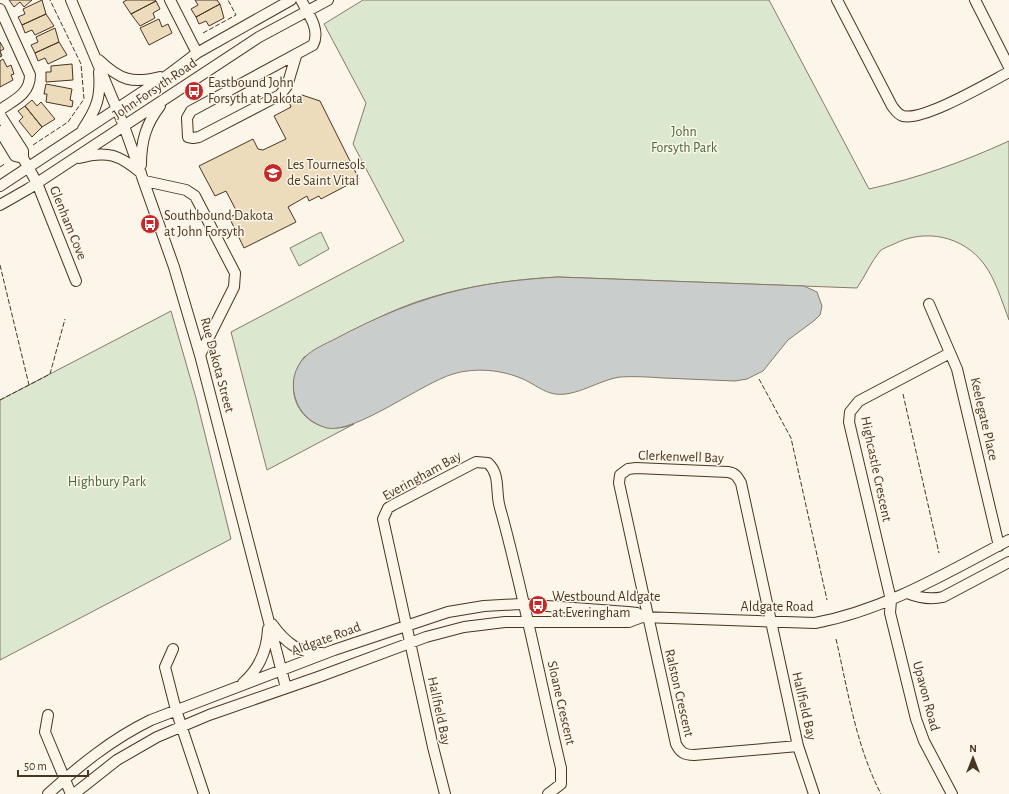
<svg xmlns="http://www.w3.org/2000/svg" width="1009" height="794" font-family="'Alegreya Sans',sans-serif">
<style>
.green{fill:#dce7d0;stroke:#887966}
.water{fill:#c9cecd;stroke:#887966}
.building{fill:#ecdcbc;stroke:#4a3520}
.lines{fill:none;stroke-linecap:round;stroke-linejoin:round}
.minor-casing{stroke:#4a3520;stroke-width:12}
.minor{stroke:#fbf6e9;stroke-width:10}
.fence{stroke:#4a3520;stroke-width:1;stroke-dasharray:5 2;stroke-linecap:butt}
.labels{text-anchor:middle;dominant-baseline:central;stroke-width:3;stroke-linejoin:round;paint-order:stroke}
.poi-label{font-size:14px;fill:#4a3520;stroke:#fbf6e9;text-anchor:start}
.street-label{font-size:14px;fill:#4a3520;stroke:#fbf6e9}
.park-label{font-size:14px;fill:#436837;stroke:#fbf6e9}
</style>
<rect width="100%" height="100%" fill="#fbf6e9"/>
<path class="green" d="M 363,0 L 769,0 L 869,189 C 918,178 963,162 1009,141 L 1009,320 C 1002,302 996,280 984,264 C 963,236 925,228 894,244 C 890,246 883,248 880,251 C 871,262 865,276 857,288 L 558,277 C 502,280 443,289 391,312 C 362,325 333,342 304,357 C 275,396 310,442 354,424 L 267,470 L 231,332 L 404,241 L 353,144 L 366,103 L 324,24 Z
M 321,232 L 329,249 L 299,266 L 290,248 Z
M 171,311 L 196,398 L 231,539 L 0,660 L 0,400 Z"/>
<path class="water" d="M 558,277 L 804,286 L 817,292 L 822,306 L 820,315 L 815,320 L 788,340 L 763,371 L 747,379 L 735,381 C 711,380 687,379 663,378 C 649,377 634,376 620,377 C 599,380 576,397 555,394 C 543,392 534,384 523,379 C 502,370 476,367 453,374 C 422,383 355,434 327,428 C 312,424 299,413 295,397 C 291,383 294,368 305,357 C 313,349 325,344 335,339 C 376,317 419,299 464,289 C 495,282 527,279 558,277 Z"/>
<path class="building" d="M 9,0 L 32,0 L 24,7 L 20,2 L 14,7 Z
M 42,0 L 46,14 L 22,25 L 18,17 L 25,14 L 23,9 Z
M 127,0 L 155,0 L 156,1 L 131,14 L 123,2 Z
M 195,0 L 217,0 L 220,4 L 196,17 L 191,9 L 198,5 Z
M 156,1 L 160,9 L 153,13 L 155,18 L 140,26 L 131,14 Z
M 220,4 L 224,18 L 209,26 L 206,21 L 199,24 L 196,17 Z
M 46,14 L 54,26 L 35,35 L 32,30 L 25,33 L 22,25 Z
M 159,19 L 162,27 L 168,24 L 172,33 L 149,45 L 140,28 Z
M 55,28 L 59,42 L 35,53 L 31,45 L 38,42 L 36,37 Z
M 0,42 L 4,49 L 0,51 L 2,56 L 0,57 Z
M 59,42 L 67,55 L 48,64 L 45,58 L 38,61 L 35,53 Z
M 3,59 L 7,67 L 11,65 L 14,74 L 11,75 L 13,80 L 0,87 L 0,61 Z
M 72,64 L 73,80 L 46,82 L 46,72 L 51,72 L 51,66 Z
M 46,84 L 72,89 L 70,100 L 73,101 L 72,107 L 46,102 L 47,94 L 44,94 Z
M 302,95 L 320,101 L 359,179 L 321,199 L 319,196 L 309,201 L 307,196 L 288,207 L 296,222 L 244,248 L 229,217 L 238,214 L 226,191 L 215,196 L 199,166 L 253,139 L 258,149 L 263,150 L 286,139 L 274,116 L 291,107 L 289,102 Z
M 32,100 L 37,106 L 41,102 L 55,119 L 42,127 L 25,106 Z
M 25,106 L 42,127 L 32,137 L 19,121 L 23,117 L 18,111 Z"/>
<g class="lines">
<defs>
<path id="minor" d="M 71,0 L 124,126 L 174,267 L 200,355 L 286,688
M 170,0 L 197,53
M 837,0 L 892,106 C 895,110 898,115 903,116 C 924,121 988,83 1009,72
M 975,0 L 1009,67
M 0,9 L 30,75 C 30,94 14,100 0,110
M 296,56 L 287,86 L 280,95 L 199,137 L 193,138 L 188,137 L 187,118 L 191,111 L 313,45 C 321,30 308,13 301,0
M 99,60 C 120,80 132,84 160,77
M 0,115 L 23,151 L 23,158 L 37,183 L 76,281
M 83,129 C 97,108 101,97 99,72
M 0,131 L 15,156 L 23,158
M 79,158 C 107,150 120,155 141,173
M 141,165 C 141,141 146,124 160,106
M 145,181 L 186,190 L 195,196 L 235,273 L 234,287 L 200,355
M 0,186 L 168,75 L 197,53 L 291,0
M 0,205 L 28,189 L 259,37 L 328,0
M 929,304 L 957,369 L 999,546
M 950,353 L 859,401 L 850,412 L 849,422 L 891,600 L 890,613 L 916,719 L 924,741 L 952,794
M 907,593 C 919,598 930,600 943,597 L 1009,562
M 272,624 C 285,642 299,654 322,653
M 173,649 L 165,667 L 176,710 L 204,794
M 243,683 C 259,669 267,650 268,629
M 48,715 L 45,732 L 71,794
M 798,746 L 694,755 C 684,755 680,752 676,744 L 619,483 L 620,475 L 628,469 L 636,468 L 728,472 C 735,473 737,476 741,483 L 798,746 L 814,794
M 48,794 C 80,765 112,739 151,720 L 334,650 L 448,612 L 484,606 L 520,604 L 628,612 L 637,613 L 642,617
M 74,794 L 117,760 L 157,737 L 209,715 L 321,676 L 426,637 L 464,627 L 505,622 L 629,622 L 642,617 L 815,623 C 885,610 946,573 1009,540
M 445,794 L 433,747 L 383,519 L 388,508 L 393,505 L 472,464 L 476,462 L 488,463 C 501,475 495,492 500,508 C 524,594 540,681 561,768 L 561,784 L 548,794"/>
</defs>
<use href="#minor" class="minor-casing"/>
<use href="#minor" class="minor"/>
<path class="fence" d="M 203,33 L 236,15 L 228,0
M 33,145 L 68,122 L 84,99 L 81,64 L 50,0
M 0,167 L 6,163
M 0,265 L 29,385 L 50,374 L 65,319
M 759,379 L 791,438 L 827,600
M 903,394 L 939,553
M 0,400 L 29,385
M 836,639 C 848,691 856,746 881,794"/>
</g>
<defs>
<symbol id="bus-disc" viewBox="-11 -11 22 22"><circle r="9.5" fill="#c62828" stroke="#fbf6e9"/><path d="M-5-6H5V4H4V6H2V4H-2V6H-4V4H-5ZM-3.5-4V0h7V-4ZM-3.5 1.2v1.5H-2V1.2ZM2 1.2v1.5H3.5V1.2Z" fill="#fff"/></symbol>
<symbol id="school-disc" viewBox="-11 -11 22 22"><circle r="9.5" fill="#c62828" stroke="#fbf6e9"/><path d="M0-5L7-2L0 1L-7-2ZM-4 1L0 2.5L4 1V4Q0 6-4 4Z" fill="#fff"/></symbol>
</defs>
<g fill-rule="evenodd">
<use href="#bus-disc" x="183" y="80" width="22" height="22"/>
<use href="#school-disc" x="262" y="162" width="22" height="22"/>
<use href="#bus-disc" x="139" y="213" width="22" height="22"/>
<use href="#bus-disc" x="527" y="594" width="22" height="22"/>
</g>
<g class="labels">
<g class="poi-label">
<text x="208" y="83">Eastbound John<tspan x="208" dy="16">Forsyth at Dakota</tspan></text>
<text x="287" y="165">Les Tournesols<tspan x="287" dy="16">de Saint Vital</tspan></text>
<text x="164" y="216">Southbound Dakota<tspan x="164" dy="16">at John Forsyth</tspan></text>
<text x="552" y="597">Westbound Aldgate<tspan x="552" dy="16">at Everingham</tspan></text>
</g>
<g class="street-label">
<text transform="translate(155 89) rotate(-34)">John Forsyth Road</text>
<text transform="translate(68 223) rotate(68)">Glenham Cove</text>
<text transform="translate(217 365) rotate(75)">Rue Dakota Street</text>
<text transform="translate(984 419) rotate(77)">Keelegate Place</text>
<text transform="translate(681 457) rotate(2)">Clerkenwell Bay</text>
<text transform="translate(876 469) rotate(78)">Highcastle Crescent</text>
<text transform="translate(422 476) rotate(-29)">Everingham Bay</text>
<text x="777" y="607">Aldgate Road</text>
<text transform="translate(326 639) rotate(-20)">Aldgate Road</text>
<text transform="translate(679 693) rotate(77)">Ralston Crescent</text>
<text transform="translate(926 696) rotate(75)">Upavon Road</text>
<text transform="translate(561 703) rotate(77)">Sloane Crescent</text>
<text transform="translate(804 706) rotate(77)">Hallfield Bay</text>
<text transform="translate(439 711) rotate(78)">Hallfield Bay</text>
</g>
<g class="park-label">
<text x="684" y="132">John<tspan x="684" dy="16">Forsyth Park</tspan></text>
<text x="107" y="482">Highbury Park</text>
</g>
</g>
<g transform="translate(973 758)" stroke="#fbf6e9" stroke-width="3" paint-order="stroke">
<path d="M0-3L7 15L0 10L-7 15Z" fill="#4a3520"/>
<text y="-6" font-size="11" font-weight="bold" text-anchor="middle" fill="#4a3520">N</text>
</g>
<path d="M18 770v6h70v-6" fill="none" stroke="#4a3520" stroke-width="2"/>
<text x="24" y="770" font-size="12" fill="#4a3520" stroke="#fbf6e9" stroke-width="3" paint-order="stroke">50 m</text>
</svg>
